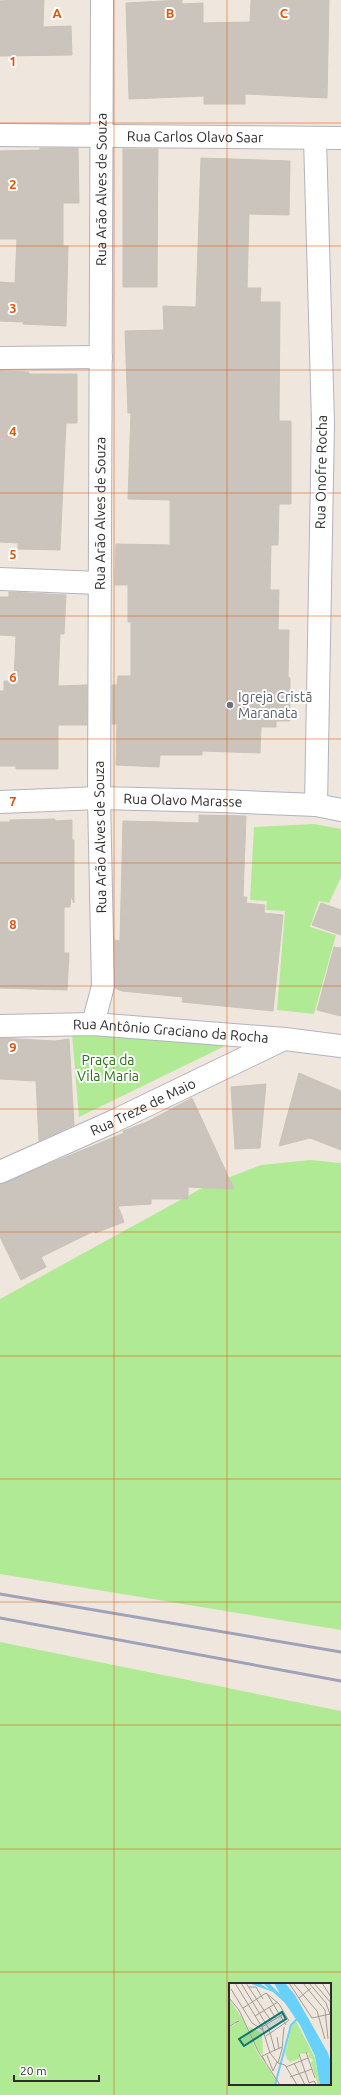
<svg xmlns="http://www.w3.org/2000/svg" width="341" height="2095" font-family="Ubuntu,sans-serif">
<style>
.green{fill:#b1ea94;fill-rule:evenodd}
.building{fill:#cac4bc;stroke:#cac3b6}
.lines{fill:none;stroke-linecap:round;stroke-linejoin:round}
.street-casing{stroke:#b1b3c1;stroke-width:24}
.street{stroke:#fff;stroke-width:22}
.rail{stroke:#9fa2b8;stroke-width:3}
.grid{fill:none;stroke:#df570e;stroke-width:1;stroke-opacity:0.55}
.worship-dot{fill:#6b7280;stroke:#fff;stroke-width:1.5}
.labels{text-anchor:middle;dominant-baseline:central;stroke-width:4;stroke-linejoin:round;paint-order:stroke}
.street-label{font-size:14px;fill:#2c2c2c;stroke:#fff}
.worship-label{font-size:14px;fill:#5b616d;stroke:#fff;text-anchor:start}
.park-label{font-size:14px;fill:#267114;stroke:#fff}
.inset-river{fill:none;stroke:#67d1fa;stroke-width:2}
.inset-road{fill:none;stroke:#a19c96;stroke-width:1}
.view{fill:#0f766e;fill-opacity:0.15;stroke:#0f766e;stroke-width:2}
.inset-edge{fill:none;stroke:#2c2c2c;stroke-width:2}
.grid-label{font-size:13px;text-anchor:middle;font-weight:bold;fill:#df570e;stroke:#fff;stroke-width:4;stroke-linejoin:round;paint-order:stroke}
</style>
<rect width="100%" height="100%" fill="#efe7dd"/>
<path class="green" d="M 314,824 L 341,829 L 341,877 L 329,903 L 319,901 L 310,927 L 336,935 L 314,1014 L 277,1010 L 285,911 L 266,910 L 267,901 L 250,900 L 254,827 Z
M 72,1034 L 227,1045 L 79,1117 Z
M 310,1160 L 341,1163 L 341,1630 L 0,1574 L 0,1299 L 204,1187 L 261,1165 Z
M 0,1642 L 341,1711 L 341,2095 L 0,2095 ZM 230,1984 L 330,1984 L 330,2084 L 230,2084 Z"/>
<path class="building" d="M 14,0 L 44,0 L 43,27 L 71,26 L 72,55 L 0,56 L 0,1 Z
M 182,0 L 182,4 L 203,3 L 203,23 L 250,22 L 251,0 L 329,0 L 327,98 L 245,94 L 245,104 L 204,104 L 204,96 L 129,99 L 126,3 Z
M 40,148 L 78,148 L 79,203 L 63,203 L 63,246 L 68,246 L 66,326 L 23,324 L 24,322 L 0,321 L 0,282 L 15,283 L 17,239 L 0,239 L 0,151 L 40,150 Z
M 123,149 L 158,149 L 157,287 L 123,287 Z
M 201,158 L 290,161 L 289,215 L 249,214 L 247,288 L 261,288 L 260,302 L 280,302 L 279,421 L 291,421 L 291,504 L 279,504 L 278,545 L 271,545 L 270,590 L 279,590 L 278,630 L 289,630 L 288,677 L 290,678 L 290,721 L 276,721 L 276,727 L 261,727 L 260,753 L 202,751 L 202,755 L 160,755 L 159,767 L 116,765 L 117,724 L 112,724 L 112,685 L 117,685 L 118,676 L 131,676 L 131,622 L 128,622 L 128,585 L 115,585 L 116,544 L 170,545 L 170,500 L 128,499 L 131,413 L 128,413 L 125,331 L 164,330 L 163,306 L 196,307 Z
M 0,371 L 29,372 L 29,374 L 77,374 L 77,423 L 66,423 L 60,550 L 18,549 L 18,543 L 0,542 Z
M 9,592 L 66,595 L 64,634 L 60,634 L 58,686 L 87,685 L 87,725 L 58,725 L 58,769 L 16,769 L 16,766 L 0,766 L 0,691 L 4,691 L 4,681 L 14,681 L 16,636 L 0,635 L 0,597 L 9,597 Z
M 199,815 L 246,816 L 243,897 L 247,897 L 246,903 L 265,905 L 264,913 L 283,915 L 273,1011 L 182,1002 L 183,997 L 122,991 L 115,988 L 115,940 L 120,941 L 123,821 L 199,823 Z
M 55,819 L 55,821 L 72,820 L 72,840 L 74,840 L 74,903 L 71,896 L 70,907 L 64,907 L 64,953 L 69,953 L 67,990 L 0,988 L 0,822 L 10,822 L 10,820 Z
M 321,903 L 341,910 L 341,935 L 312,925 Z
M 334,947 L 341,948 L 341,1016 L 317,1010 Z
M 0,1038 L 55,1041 L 69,1039 L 74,1125 L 39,1141 L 36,1081 L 0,1079 Z
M 299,1073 L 341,1091 L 341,1150 L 310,1138 L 279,1146 Z
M 266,1084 L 260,1148 L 235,1149 L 231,1087 Z
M 192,1098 L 234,1189 L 188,1187 L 188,1199 L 151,1199 L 151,1204 L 118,1206 L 124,1222 L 95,1233 L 94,1231 L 41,1257 L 46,1267 L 21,1280 L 0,1237 L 0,1184 L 124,1133 L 123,1131 L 147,1122 Z"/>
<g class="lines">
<defs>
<g id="street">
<path id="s1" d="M 0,135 L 341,138"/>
<path d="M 315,138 L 323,423 L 316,805"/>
<path d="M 0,358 L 101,357"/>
<path d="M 0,579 L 99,583"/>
<path id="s2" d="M 0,802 L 99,798 L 220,801 L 316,805 L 341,810"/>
<path id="s3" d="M 93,1024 L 103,986 L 99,798 L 102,0"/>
<path id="s4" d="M 0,1026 L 93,1024 L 285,1039 L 341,1046"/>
<path id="s5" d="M 0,1172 L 112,1122 L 284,1039"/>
</g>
</defs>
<use href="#street" class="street-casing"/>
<use href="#street" class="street"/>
<path class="rail" d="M 0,1594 L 341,1652
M 0,1618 L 341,1681"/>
</g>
<path class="grid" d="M 114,0 L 114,2095M 227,0 L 227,2095M 0,123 L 341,123M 0,246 L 341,246M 0,370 L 341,370M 0,493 L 341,493M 0,616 L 341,616M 0,739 L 341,739M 0,863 L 341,863M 0,986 L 341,986M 0,1109 L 341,1109M 0,1232 L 341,1232M 0,1356 L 341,1356M 0,1479 L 341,1479M 0,1602 L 341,1602M 0,1725 L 341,1725M 0,1849 L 341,1849M 0,1972 L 341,1972"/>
<circle class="worship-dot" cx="230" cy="705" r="4"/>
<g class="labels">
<g class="street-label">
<text stroke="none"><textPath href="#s1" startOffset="195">Rua Carlos Olavo Saar</textPath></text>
<text stroke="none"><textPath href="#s3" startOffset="836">Rua Arão Alves de Souza</textPath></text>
<text transform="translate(321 472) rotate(-89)">Rua Onofre Rocha</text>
<text stroke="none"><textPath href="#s3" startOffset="512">Rua Arão Alves de Souza</textPath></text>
<text stroke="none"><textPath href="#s2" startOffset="183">Rua Olavo Marasse</textPath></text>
<text transform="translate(100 837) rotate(-91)">Rua Arão Alves de Souza</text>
<text stroke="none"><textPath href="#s4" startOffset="171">Rua Antônio Graciano da Rocha</textPath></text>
<text stroke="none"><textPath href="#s5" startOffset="157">Rua Treze de Maio</textPath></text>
</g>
<g class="worship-label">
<text x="238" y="697">Igreja Cristã<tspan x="238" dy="16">Maranata</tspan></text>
</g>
<g class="park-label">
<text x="108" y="1060">Praça da<tspan x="108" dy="16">Vila Maria</tspan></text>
</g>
</g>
<g transform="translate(229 1983)">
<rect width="102" height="102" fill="#efe7dd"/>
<path d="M 0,16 L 15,38 L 28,69 L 47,97 L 45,102 L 0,102 L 0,45 L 11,38 L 8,37 L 0,44 ZM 67,38 L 86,75 L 91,102 L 89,102 L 82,80 L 84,77 L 79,73 L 81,70 L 70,71 L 70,76 L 61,79 L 58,76 L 57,71 L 55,76 L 62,44 ZM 19,43 L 33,50 L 34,72 L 28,66 Z" fill="#b1ea94"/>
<path d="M 20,0 L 30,0 L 41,7 L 34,0 L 40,0 L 51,11 L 45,0 L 56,0 L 66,12 L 99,70 L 102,80 L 102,102 L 91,102 L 86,73 L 71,42 L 56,20 L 44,9 Z" fill="#67d1fa"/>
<path class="inset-river" d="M 46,102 L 62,42 L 68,36"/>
<path class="inset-road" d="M 6,0 L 33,44 L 41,70 L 49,80M 12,0 L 40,46 L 46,68M 17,0 L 42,38M 60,0 L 83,35 L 101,31M 64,0 L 88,28 L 96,56M 74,0 L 96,27 L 99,56M 80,0 L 97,20 L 102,34M 85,0 L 102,20M 93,0 L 102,14M 20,4 L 27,4 L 34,16M 2,6 L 23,40 L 34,47M 37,10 L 50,21 L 60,38M 38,11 L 57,42M 0,15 L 10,27 L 29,68 L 51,102M 70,15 L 82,5M 40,24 L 47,36M 14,25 L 37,10M 26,33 L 49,19M 0,44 L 7,39 L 10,38 L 6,40M 33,44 L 56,30M 40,46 L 54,37M 37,53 L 59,38M 48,54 L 50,66M 77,69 L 86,95M 70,71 L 80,100 L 85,98 L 87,101M 38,72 L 44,88 L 48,79M 36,78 L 33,73 L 53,64M 49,80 L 53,66 L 55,44M 49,80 L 56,82 L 68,102M 65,80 L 76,102M 57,84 L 79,75M 61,94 L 83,86"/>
<path class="view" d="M 53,29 L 57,36 L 15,63 L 10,56 Z"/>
<rect width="102" height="102" class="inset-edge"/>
</g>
<g class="grid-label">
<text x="57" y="18">A</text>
<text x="170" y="18">B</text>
<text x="284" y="18">C</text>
<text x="13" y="66">1</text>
<text x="13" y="189">2</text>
<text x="13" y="313">3</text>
<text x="13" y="436">4</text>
<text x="13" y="559">5</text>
<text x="13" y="682">6</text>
<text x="13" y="806">7</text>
<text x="13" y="929">8</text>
<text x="13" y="1052">9</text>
</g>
<path d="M14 2075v6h85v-6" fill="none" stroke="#2c2c2c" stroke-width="2"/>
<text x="20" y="2075" font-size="12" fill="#2c2c2c" stroke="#ffffff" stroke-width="3" paint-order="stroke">20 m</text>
</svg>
